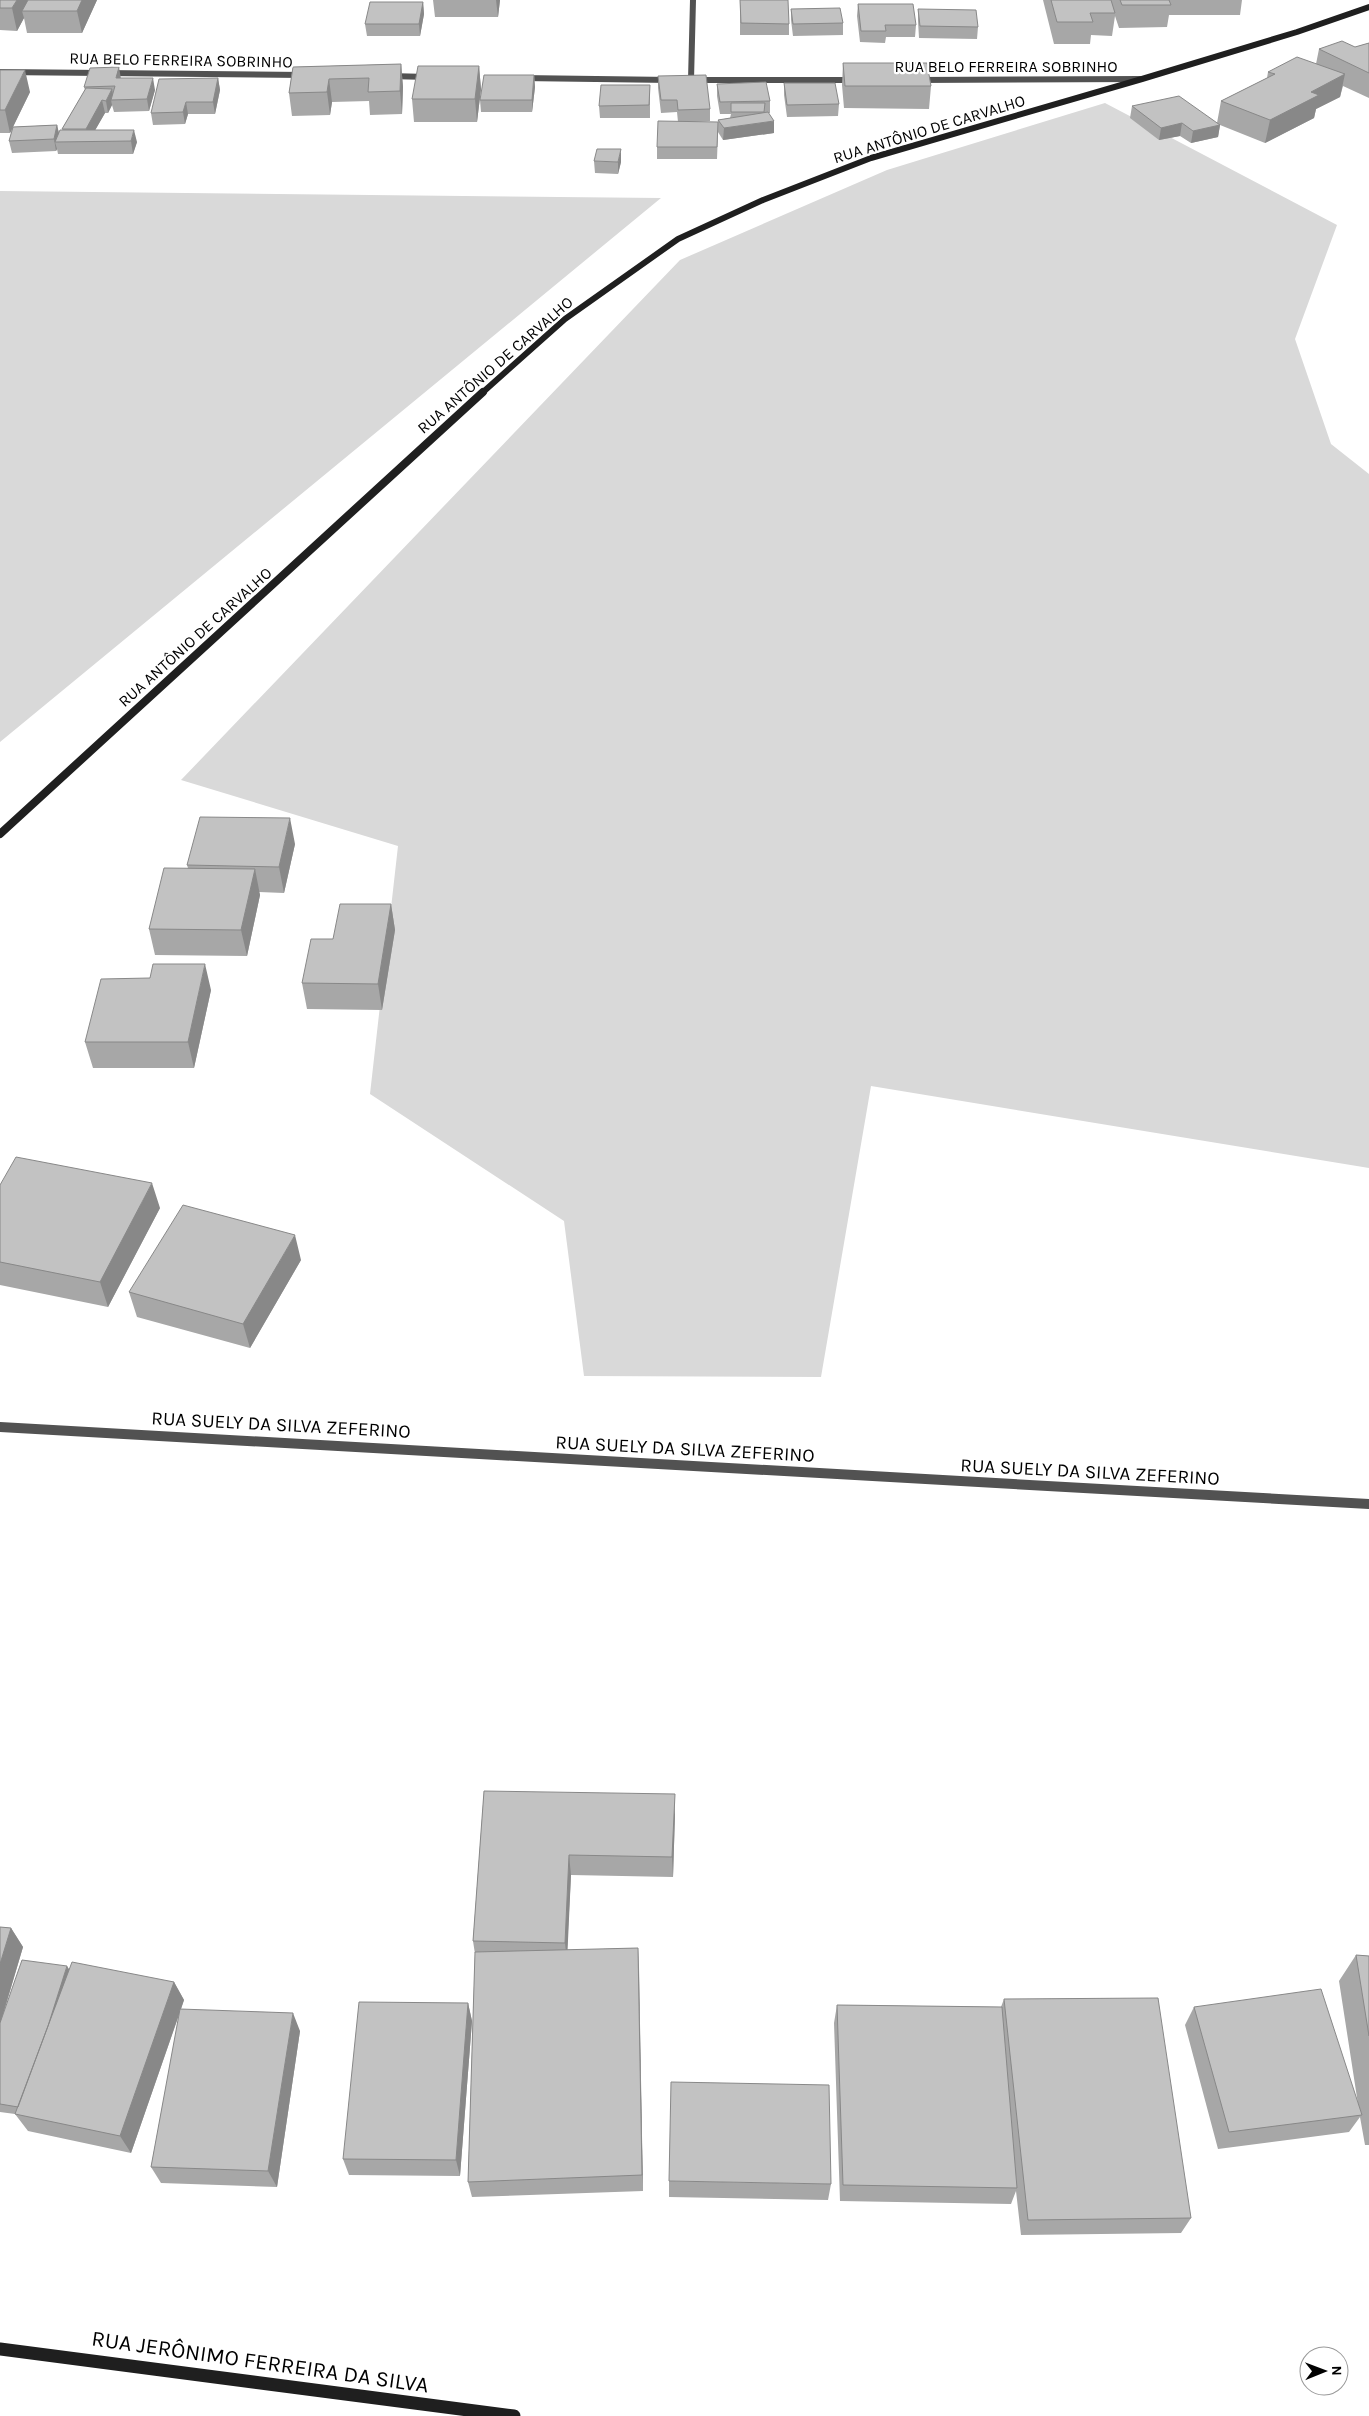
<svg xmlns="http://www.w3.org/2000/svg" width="1369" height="2416" font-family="Karla,sans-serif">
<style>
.green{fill:#d9d9d9}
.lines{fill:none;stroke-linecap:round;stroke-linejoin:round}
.street-far1{stroke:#525252;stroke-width:6}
.street{stroke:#525252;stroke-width:10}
.secondary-far2{stroke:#1f1f1f;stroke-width:6}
.secondary-far1{stroke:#1f1f1f;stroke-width:8}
.secondary{stroke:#1f1f1f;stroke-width:13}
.wall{fill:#a7a7a7}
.shaded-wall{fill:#888}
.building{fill:#c2c2c2;stroke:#888}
.labels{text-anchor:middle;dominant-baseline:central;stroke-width:4.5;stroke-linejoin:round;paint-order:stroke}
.far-street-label{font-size:16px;fill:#000;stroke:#fff}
.street-label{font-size:19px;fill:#000;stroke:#fff}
.near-street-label{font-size:22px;fill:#000;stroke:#fff}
</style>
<rect width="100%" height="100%" fill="#fff"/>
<path class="green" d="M 1105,103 L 1337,225 L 1295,339 L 1331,444 L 1369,474 L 1369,1168 L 871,1086 L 821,1377 L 584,1376 L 564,1221 L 370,1094 L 398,846 L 181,780 L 680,260 L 887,170 Z
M 0,191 L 661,198 L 0,742 Z"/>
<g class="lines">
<path class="street-far1" d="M 0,72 L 304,75
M 388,76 L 429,77
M 521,78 L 671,80
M 691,80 L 693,0
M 693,80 L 854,80
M 916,80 L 1141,79"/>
<path class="street" d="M 0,1427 L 1369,1504"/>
<path class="secondary-far2" d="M 482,393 L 565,319 L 678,239 L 763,200 L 871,158 L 1142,79 L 1297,32 L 1369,7"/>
<path class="secondary-far1" d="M 0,834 L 483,392"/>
<path class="secondary" d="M 0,2349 L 514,2416"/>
</g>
<path class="wall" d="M 0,0 L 97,0 L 82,33 L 27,33 L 24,18 L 17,31 L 0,30 Z
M 433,0 L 500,0 L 498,17 L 435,17 Z
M 740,0 L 789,24 L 789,35 L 740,35 Z
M 1043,0 L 1242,0 L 1240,15 L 1169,15 L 1167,27 L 1119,28 L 1115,16 L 1112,36 L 1091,35 L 1090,44 L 1054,44 Z
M 423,2 L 424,14 L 420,36 L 367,36 L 365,24 Z
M 858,4 L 916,25 L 915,37 L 886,37 L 885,43 L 860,42 L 857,16 Z
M 791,9 L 843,23 L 843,35 L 793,36 L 791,20 Z
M 918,9 L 978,27 L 977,39 L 919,38 L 918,21 Z
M 1369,43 L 1369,98 L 1343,86 L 1340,97 L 1316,109 L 1314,118 L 1265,143 L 1220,125 L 1218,137 L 1191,143 L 1180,136 L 1159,140 L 1130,118 L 1132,106 L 1217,123 L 1221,101 L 1267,78 L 1268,72 L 1316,64 L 1319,49 L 1355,47 Z
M 843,63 L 931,86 L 929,109 L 844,108 L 842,85 Z
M 401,64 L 403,87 L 402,114 L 370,115 L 369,101 L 332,102 L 330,115 L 292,116 L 289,93 L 293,67 Z
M 479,66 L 481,89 L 477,122 L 414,122 L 412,99 Z
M 0,70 L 30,92 L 13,127 L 57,125 L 59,134 L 63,130 L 62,129 L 85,90 L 84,87 L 121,78 L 155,90 L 149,111 L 114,112 L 112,105 L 108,113 L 105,113 L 95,130 L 137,142 L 133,154 L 58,154 L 57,149 L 56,151 L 12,153 L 9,141 L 12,130 L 10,133 L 0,133 Z
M 534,75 L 535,87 L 532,112 L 481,112 L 480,100 Z
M 658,76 L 710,109 L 710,121 L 685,122 L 718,122 L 718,120 L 730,118 L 731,114 L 720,114 L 717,96 L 717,84 L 770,101 L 770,113 L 768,113 L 774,133 L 723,140 L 718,132 L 717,159 L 657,159 L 657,147 L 678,122 L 677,112 L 661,113 L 658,88 Z
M 218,78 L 220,90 L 215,114 L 188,114 L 185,124 L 153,125 L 151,113 Z
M 784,83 L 839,104 L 838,116 L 787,117 L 784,95 Z
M 650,85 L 650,118 L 600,118 L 599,106 Z
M 594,161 L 621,162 L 618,174 L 595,173 Z
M 295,844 L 284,893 L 259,892 L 260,895 L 247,956 L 155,955 L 149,929 L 188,868 L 187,865 Z
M 391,904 L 395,930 L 382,1010 L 307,1009 L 302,983 L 333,939 Z
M 211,990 L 194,1068 L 93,1068 L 85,1042 Z
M 0,1185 L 160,1208 L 108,1307 L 0,1285 Z
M 301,1260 L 250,1348 L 137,1317 L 129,1292 Z
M 484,1791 L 675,1814 L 673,1877 L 571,1875 L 567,1950 L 638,1948 L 643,2191 L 472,2197 L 468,2182 L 475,1954 L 473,1941 Z
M 0,1927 L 11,1928 L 23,1947 L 3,2015 L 69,1969 L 174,1982 L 184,2000 L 181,2009 L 300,2031 L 277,2187 L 161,2183 L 151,2167 L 180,2012 L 131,2153 L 28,2131 L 15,2114 L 0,2112 Z
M 1356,1955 L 1369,1956 L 1369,2145 L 1365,2145 L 1360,2117 L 1349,2132 L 1218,2149 L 1185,2025 L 1194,2007 L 1358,2104 L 1339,1981 Z
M 1004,1999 L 1191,2218 L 1181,2233 L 1021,2235 L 1016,2191 L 1011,2204 L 840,2201 L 834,2023 L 837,2005 L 1001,2007 Z
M 468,2003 L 472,2021 L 460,2176 L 349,2175 L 343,2159 Z
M 669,2181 L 831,2184 L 828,2200 L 669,2197 Z"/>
<path class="shaded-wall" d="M 17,0 L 32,0 L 22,11 L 24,18 L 17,31 L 12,8 Z
M 82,0 L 97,0 L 82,33 L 77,11 Z
M 496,0 L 500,0 L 498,17 Z
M 423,2 L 424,14 L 420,36 L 419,24 Z
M 401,64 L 403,87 L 402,114 L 400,91 Z
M 479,66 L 481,89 L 477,122 L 475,99 Z
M 119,67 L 121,79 L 116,78 Z
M 25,70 L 30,92 L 10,133 L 5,110 Z
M 1345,74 L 1340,97 L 1316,109 L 1314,118 L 1265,143 L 1270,120 L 1311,92 Z
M 534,75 L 535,87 L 532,112 L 532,100 Z
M 153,78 L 155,90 L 149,111 L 147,99 Z
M 218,78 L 220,90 L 215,114 L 213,102 Z
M 329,79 L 332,102 L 330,115 L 327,92 Z
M 112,89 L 114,100 L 111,100 L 112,105 L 108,113 L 106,101 Z
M 102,100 L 105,113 L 89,141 L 86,129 Z
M 186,102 L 188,114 L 185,124 L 183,112 Z
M 774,121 L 774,133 L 723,140 L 724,128 Z
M 1182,123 L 1180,136 L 1159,140 L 1161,128 Z
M 57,125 L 60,137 L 55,142 L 57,149 L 56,151 L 54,139 Z
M 1220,125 L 1218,137 L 1191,143 L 1193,131 Z
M 134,130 L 137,142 L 133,154 L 131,141 Z
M 621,149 L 621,162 L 618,174 L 618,162 Z
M 290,818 L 295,844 L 284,893 L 279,867 Z
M 255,869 L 260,895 L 247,956 L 241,930 Z
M 391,904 L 395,930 L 382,1010 L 378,984 Z
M 205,964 L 211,990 L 194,1068 L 188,1042 Z
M 152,1183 L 160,1208 L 108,1307 L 100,1282 Z
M 295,1235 L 301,1260 L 250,1348 L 243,1324 Z
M 675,1794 L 675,1814 L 673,1877 L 672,1857 Z
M 569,1855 L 571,1875 L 567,1962 L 565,1943 Z
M 11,1928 L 23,1947 L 0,2024 L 0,1964 Z
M 638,1948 L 639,1967 L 643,2191 L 642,2175 Z
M 67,1966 L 73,1975 L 22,2107 Z
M 174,1982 L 184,2000 L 131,2153 L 120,2136 Z
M 468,2003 L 472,2021 L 460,2176 L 456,2160 Z
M 293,2013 L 300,2031 L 277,2187 L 268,2171 Z"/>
<path class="building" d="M 0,0 L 17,0 L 12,8 L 0,8 Z
M 28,0 L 82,0 L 77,11 L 22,11 Z
M 740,0 L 788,0 L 789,24 L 741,23 Z
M 1051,0 L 1111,0 L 1115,13 L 1090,13 L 1093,22 L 1057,22 Z
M 1120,0 L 1169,0 L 1171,5 L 1122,5 Z
M 370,2 L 423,2 L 419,24 L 365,24 Z
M 858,4 L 913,4 L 916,25 L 885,25 L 886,31 L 861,31 Z
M 840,8 L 843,23 L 793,24 L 791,9 Z
M 918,9 L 976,10 L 978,27 L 920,26 Z
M 1342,41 L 1355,47 L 1369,43 L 1369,73 L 1319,49 Z
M 1297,57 L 1345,74 L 1311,92 L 1319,95 L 1270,120 L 1221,101 L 1275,74 L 1268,72 Z
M 843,63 L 927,63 L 931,86 L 845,86 Z
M 401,64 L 400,91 L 368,92 L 369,78 L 329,79 L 327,92 L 289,93 L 293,67 Z
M 418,66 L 479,66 L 475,99 L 412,99 Z
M 119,67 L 116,78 L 153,78 L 147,99 L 111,100 L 115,86 L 84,87 L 90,68 Z
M 0,70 L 25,70 L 5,110 L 0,110 Z
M 484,75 L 534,75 L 532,100 L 480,100 Z
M 706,75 L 710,109 L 678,110 L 677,100 L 661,100 L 658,76 Z
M 218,78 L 213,102 L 186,102 L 183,112 L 151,113 L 159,79 Z
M 766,82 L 770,101 L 720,102 L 717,84 Z
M 784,83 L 835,83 L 839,104 L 787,105 Z
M 601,85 L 650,85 L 649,105 L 599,106 Z
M 86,88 L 112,89 L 106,101 L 102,100 L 86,129 L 62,129 Z
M 1179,96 L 1220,125 L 1193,131 L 1182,123 L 1161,128 L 1132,106 Z
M 731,103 L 765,103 L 764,112 L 731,112 Z
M 768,112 L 774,121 L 724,128 L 718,120 Z
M 658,121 L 718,122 L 717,147 L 657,147 Z
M 57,125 L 54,139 L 9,141 L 13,127 Z
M 60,130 L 134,130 L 131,141 L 55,142 Z
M 597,149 L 621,149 L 618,162 L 594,161 Z
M 200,817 L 290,818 L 279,867 L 187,865 Z
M 164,868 L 255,869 L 241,930 L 149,929 Z
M 340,904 L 391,904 L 378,984 L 302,983 L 311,939 L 333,939 Z
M 153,964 L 205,964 L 188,1042 L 85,1042 L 101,979 L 150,978 Z
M 16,1157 L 152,1183 L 100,1282 L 0,1262 L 0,1185 Z
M 183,1205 L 295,1235 L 243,1324 L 129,1292 Z
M 484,1791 L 675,1794 L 672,1857 L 569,1855 L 565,1943 L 473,1941 Z
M 0,1927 L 11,1928 L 0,1964 Z
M 638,1948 L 642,2175 L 468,2182 L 475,1952 Z
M 1356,1955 L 1369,1956 L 1369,2036 Z
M 22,1960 L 67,1966 L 48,2026 L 18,2107 L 0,2104 L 0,2023 Z
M 72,1962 L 174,1982 L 120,2136 L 15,2114 Z
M 1321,1989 L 1362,2115 L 1229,2132 L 1194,2007 Z
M 1158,1998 L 1191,2218 L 1028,2220 L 1004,1999 Z
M 359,2002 L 468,2003 L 456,2160 L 343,2159 Z
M 837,2005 L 1002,2007 L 1017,2188 L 843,2185 Z
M 180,2009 L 293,2013 L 268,2171 L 151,2167 Z
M 671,2082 L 829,2085 L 831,2184 L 669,2181 Z"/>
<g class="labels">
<g class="far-street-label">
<text transform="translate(181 60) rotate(1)">RUA BELO FERREIRA SOBRINHO</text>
<text x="1006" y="66">RUA BELO FERREIRA SOBRINHO</text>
<text transform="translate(929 129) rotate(-17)">RUA ANTÔNIO DE CARVALHO</text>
<text transform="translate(495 365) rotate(-41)">RUA ANTÔNIO DE CARVALHO</text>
<text transform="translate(195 637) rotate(-42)">RUA ANTÔNIO DE CARVALHO</text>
</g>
<g class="street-label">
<text transform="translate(281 1425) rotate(3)">RUA SUELY DA SILVA ZEFERINO</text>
<text transform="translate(685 1449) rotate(3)">RUA SUELY DA SILVA ZEFERINO</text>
<text transform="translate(1090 1472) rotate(3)">RUA SUELY DA SILVA ZEFERINO</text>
</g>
<g class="near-street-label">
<text transform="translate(260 2362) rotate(8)">RUA JERÔNIMO FERREIRA DA SILVA</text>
</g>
</g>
<g transform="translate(1324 2371) rotate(89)"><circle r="24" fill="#ffffff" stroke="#999999"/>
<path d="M0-4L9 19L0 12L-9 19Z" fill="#000000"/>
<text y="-8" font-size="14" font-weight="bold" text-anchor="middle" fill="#000000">N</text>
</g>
</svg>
